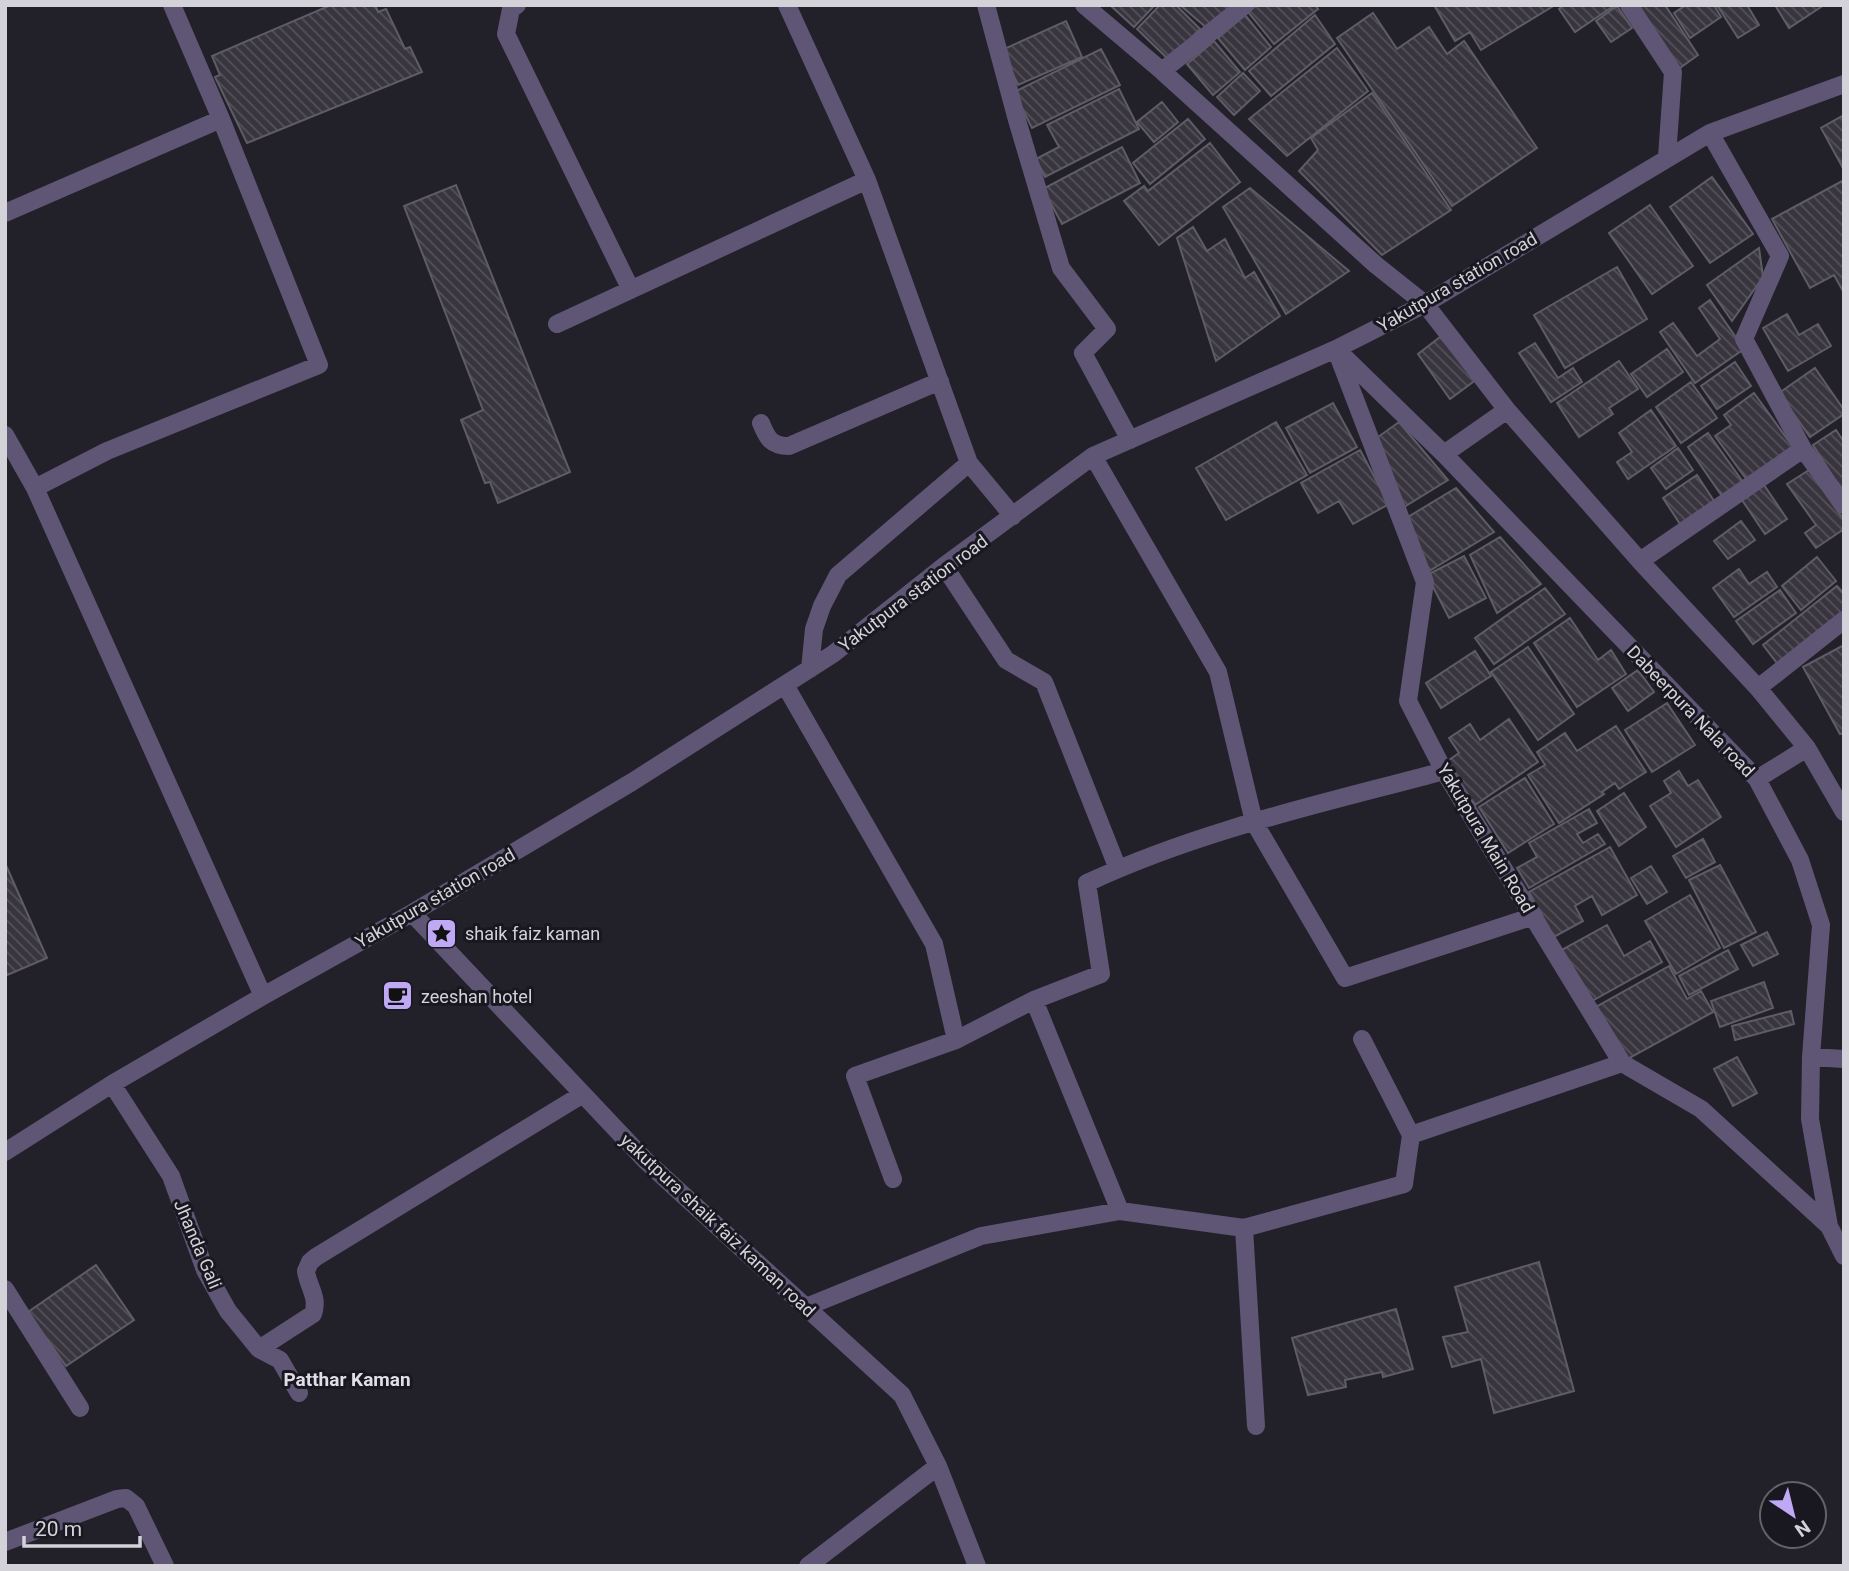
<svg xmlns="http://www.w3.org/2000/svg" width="1849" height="1571" font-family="Roboto,sans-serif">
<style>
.building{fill:url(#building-back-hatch);stroke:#5e5c66;stroke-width:2}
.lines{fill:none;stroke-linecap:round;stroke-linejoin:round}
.minor{stroke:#5f5675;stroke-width:18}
.labels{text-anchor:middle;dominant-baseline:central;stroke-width:6;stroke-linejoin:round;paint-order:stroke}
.street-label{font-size:18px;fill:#d3d2d8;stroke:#19171f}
.poi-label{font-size:18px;fill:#d3d2d8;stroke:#19171f;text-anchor:start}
.neighbourhood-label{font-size:19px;font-weight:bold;fill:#e0dde9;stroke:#19171f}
</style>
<defs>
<pattern id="building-back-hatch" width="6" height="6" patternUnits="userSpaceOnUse" patternTransform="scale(1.75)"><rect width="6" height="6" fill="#38353f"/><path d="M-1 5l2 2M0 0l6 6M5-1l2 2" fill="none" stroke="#54515a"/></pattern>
</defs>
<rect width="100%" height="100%" fill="#222029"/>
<path class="building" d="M 331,5 L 375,5 L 378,12 L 386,9 L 405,49 L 410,47 L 422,72 L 247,143 L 215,77 L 220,75 L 212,56 Z
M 1110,5 L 1155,5 L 1134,27 Z
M 1160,5 L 1176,5 L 1200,29 L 1169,60 L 1137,29 Z
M 1180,5 L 1237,5 L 1208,29 Z
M 1257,5 L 1315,5 L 1318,9 L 1274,44 L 1248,12 Z
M 1434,5 L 1555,5 L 1481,50 L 1470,32 L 1455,41 Z
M 1564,5 L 1615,5 L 1575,32 L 1559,9 Z
M 1634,5 L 1665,5 L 1698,55 L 1677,70 Z
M 1686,5 L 1714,5 L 1721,17 L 1690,38 L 1674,13 Z
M 1717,5 L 1747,5 L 1759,25 L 1738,38 Z
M 1775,5 L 1824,5 L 1789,28 Z
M 1617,6 L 1632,28 L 1611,42 L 1596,21 Z
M 1373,13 L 1397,49 L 1429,27 L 1447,54 L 1464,41 L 1537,148 L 1452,206 L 1337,38 Z
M 1245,15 L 1271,47 L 1245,70 L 1218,38 Z
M 1315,15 L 1335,44 L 1271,96 L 1249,71 Z
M 1066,21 L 1082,57 L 1018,85 L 1002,50 Z
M 1214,41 L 1240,72 L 1213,95 L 1187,64 Z
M 1337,48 L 1368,91 L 1287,156 L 1249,119 Z
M 1101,49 L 1120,85 L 1032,128 L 1014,92 Z
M 1243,73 L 1260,91 L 1234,115 L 1217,97 Z
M 1119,89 L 1139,129 L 1045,177 L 1036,159 L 1059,147 L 1047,125 Z
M 1372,93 L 1451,210 L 1382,255 L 1299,171 L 1318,150 L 1311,138 Z
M 1162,102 L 1178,122 L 1154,142 L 1137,122 Z
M 1844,115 L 1844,170 L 1821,128 Z
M 1188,119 L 1205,139 L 1150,184 L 1133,163 Z
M 1210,143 L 1240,182 L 1159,245 L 1124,201 L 1144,186 L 1148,191 Z
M 1122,147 L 1140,183 L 1062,224 L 1043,189 Z
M 1712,177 L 1753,234 L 1710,263 L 1670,207 Z
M 1844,180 L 1844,293 L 1834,275 L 1810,288 L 1772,219 Z
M 456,185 L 570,472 L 498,503 L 490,482 L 485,483 L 461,420 L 483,410 L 404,206 Z
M 1250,188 L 1349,271 L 1286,314 L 1223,207 Z
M 1650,205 L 1693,266 L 1652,294 L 1609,233 Z
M 1193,227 L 1207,251 L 1225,239 L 1245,278 L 1254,272 L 1280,316 L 1216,361 L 1177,238 Z
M 1759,248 L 1763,277 L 1732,321 L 1707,285 Z
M 1617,267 L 1647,319 L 1565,368 L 1534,315 Z
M 1710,300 L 1744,349 L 1695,383 L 1660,332 L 1673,323 L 1697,356 L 1720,339 L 1699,308 Z
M 1787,314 L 1799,335 L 1818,324 L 1831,346 L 1788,371 L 1763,328 Z
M 1444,334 L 1477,379 L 1450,399 L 1418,354 Z
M 1535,343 L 1558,378 L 1573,368 L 1582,382 L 1551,402 L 1519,353 Z
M 1667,349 L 1683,372 L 1647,397 L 1631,374 Z
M 1619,361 L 1638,389 L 1609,408 L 1613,414 L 1579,437 L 1557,403 Z
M 1735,362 L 1751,386 L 1717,409 L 1701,386 Z
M 1815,368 L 1844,410 L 1844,414 L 1810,437 L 1779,393 Z
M 1691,382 L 1717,418 L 1681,443 L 1656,407 Z
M 1754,393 L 1793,447 L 1747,480 L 1715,436 L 1731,425 L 1724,415 Z
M 1333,403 L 1357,447 L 1310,473 L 1286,428 Z
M 1651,410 L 1676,446 L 1628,479 L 1617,462 L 1632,452 L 1619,433 Z
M 1276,422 L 1307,475 L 1226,520 L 1196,468 Z
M 1399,422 L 1448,480 L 1404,507 L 1378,437 Z
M 1836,430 L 1844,442 L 1844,494 L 1813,445 Z
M 1708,433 L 1743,482 L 1722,496 L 1688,447 Z
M 1678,448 L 1693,470 L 1666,489 L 1651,468 Z
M 1360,450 L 1389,504 L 1353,524 L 1339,501 L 1318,513 L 1301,483 Z
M 1809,470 L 1844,520 L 1844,529 L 1816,548 L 1805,533 L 1816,525 L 1787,484 Z
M 1697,475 L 1714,501 L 1680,524 L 1663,498 Z
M 1764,485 L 1787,519 L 1765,534 L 1742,500 Z
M 1456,488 L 1494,532 L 1429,571 L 1408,517 Z
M 1741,521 L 1755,540 L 1728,559 L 1714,541 Z
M 1500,537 L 1541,584 L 1497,613 L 1470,555 Z
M 1464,556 L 1486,598 L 1449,618 L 1427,575 Z
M 1817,557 L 1836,581 L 1801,610 L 1782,586 Z
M 1739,569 L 1749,584 L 1767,572 L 1777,587 L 1734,617 L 1713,588 Z
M 1837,586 L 1844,594 L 1844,616 L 1780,667 L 1763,645 Z
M 1545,588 L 1565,614 L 1494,664 L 1475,638 Z
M 1780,590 L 1796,613 L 1753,644 L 1736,621 Z
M 1570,618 L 1598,660 L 1611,650 L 1626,674 L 1577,707 L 1534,643 Z
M 1844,645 L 1844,733 L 1840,734 L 1803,667 Z
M 1528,647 L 1574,714 L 1538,740 L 1491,672 Z
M 1475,651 L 1491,676 L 1441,708 L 1426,683 Z
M 1638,670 L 1654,692 L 1628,711 L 1612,688 Z
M 1667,703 L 1695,745 L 1652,772 L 1625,730 Z
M 1509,719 L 1538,762 L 1475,805 L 1446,762 L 1459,753 L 1449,738 L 1470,724 L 1480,740 Z
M 1616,726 L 1646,772 L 1619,789 L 1615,783 L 1602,792 L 1604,794 L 1559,823 L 1528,775 L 1545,765 L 1537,752 L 1565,733 L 1577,751 Z
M 1679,771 L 1688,786 L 1698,780 L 1721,817 L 1676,847 L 1650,806 L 1671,793 L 1664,781 Z
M 1525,778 L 1554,824 L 1508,853 L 1479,807 Z
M 1624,793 L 1646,827 L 1619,846 L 1597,811 Z
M 1589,809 L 1597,823 L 1577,834 L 1583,843 L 1598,834 L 1605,844 L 1529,888 L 1517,868 L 1537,857 L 1529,843 Z
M 1703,839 L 1715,862 L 1686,878 L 1673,856 Z
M 1610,847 L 1637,895 L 1602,915 L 1592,896 L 1575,906 L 1583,921 L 1554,937 L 1529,892 Z
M 5,863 L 47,958 L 5,976 Z
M 1720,865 L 1756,932 L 1724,948 L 1689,880 Z
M 1651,866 L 1667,892 L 1647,904 L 1631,878 Z
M 1690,895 L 1720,948 L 1676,974 L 1645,921 Z
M 1607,925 L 1624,956 L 1650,941 L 1662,962 L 1592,1001 L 1562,950 Z
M 1767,932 L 1778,954 L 1753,966 L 1741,945 Z
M 1728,950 L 1738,969 L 1689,995 L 1679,976 Z
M 1669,966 L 1687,999 L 1701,991 L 1713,1012 L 1626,1060 L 1596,1007 Z
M 1764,982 L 1773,1008 L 1720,1027 L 1711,1001 Z
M 1791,1011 L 1794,1024 L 1735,1040 L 1732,1026 Z
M 1737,1057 L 1757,1093 L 1733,1106 L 1714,1069 Z
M 1539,1262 L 1574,1391 L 1494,1413 L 1481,1359 L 1452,1367 L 1443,1337 L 1468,1332 L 1455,1287 Z
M 96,1265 L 134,1320 L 66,1366 L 28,1312 Z
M 1396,1309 L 1413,1369 L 1383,1377 L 1382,1372 L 1345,1380 L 1346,1387 L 1308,1395 L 1292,1338 Z"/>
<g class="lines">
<path class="minor" d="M 517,5 L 511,9 L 506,34 L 631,290
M 787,5 L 867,180 L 969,463 L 1013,516
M 986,5 L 1017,120 L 1061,268 L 1107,329 L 1083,353 L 1130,440
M 1084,5 L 1162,71 L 1376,265 L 1425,304 L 1507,410 L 1640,561 L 1758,688 L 1807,748 L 1844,812
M 1629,5 L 1673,72 L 1667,157
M 1162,71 L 1245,5
M 1710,133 L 1780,256 L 1744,339 L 1803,449 L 1844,505
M 5,213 L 221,119
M 557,324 L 867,180
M 1336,349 L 1444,454 L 1757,779 L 1800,860 L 1821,925 L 1811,1057 L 1810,1119 L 1829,1226 L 1844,1256
M 1338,355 L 1425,582 L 1408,701 L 1444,771 L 1622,1063 L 1701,1109 L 1829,1226
M 761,423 C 767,438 771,446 789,446 L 940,381
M 5,435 L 35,488 L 263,996
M 1444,454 L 1507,410
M 1093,456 L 1218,672 L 1254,822 L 1345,978 L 1534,916
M 35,488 L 107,451 L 319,365 L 221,119 L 172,5
M 1640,561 L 1803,449
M 944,566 L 1006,660 L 1044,682 L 1118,869
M 810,669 L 814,629 L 822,606 L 838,575 L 969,463
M 785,685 L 934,944 L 956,1040
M 1758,688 L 1844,620
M 1757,779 L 1807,748
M 412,913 L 646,1161 L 902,1395 L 938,1466 L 977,1566
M 1811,1057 L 1844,1059
M 112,1084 L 171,1176 L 205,1270 L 228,1311 L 259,1349 L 280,1360 L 299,1393
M 1411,1135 L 1622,1063
M 5,1152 L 112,1084 L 263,996 L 412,913 L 632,782 L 833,654 L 944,566 L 1093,456 L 1336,349 L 1425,304 L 1710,133 L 1844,84
M 893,1179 L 855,1076 L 956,1040 L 1034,1000
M 1120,1211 L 1034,1000 L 1101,974 L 1087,883 C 1200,830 1325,803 1444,771
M 1244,1228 L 1404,1184 L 1411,1135 L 1362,1039
M 5,1289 L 80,1408
M 806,1307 L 981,1236 L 1120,1211 L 1244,1228 L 1256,1426
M 259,1349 L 313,1314 C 319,1297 308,1287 306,1271 L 310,1262 L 316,1257 L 583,1094
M 5,1542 L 117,1499 L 126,1498 L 136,1506 L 165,1566
M 808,1566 L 938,1466"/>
</g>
<defs>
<symbol id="sight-square" viewBox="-11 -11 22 22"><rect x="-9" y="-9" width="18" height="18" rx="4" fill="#bfa8f4" stroke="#19171f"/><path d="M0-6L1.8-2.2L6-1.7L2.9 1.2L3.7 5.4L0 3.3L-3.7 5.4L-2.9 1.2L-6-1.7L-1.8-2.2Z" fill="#111"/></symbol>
<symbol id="cafe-square" viewBox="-11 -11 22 22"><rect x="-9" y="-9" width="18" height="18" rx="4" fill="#bfa8f4" stroke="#19171f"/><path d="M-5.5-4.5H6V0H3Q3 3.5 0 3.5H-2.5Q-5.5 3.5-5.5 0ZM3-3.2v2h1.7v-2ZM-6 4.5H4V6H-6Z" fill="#111"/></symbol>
</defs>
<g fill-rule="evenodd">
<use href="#sight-square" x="424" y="916" width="35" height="35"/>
<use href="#cafe-square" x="380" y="978" width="35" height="35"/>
</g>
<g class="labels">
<g class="street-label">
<text transform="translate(1457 282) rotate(-30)">Yakutpura station road</text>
<text transform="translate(913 593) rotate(-37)">Yakutpura station road</text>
<text transform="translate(1691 711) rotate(46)">Dabeerpura Nala road</text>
<text transform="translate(1486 838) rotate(59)">Yakutpura Main Road</text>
<text transform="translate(435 898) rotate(-30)">Yakutpura station road</text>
<text transform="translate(718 1225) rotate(43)">yakutpura shaik faiz kaman road</text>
<text transform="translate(198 1244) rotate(67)">Jhanda Gali</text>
</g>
<g class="poi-label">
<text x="465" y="933">shaik faiz kaman</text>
<text x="421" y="996">zeeshan hotel</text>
</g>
<g class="neighbourhood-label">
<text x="347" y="1379">Patthar Kaman</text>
</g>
</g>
<rect width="1849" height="1571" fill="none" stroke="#d3d2d8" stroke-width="14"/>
<g transform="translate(1793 1515) rotate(145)"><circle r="33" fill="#19171f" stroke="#636269" stroke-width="2"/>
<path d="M0-5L12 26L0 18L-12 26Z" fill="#bfa8f4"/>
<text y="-10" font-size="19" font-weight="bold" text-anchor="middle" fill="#d3d2d8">N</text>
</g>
<path d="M24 1536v10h116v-10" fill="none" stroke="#d3d2d8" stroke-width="3.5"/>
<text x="35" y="1536" font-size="21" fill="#d3d2d8" stroke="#19171f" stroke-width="5" paint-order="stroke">20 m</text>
</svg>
